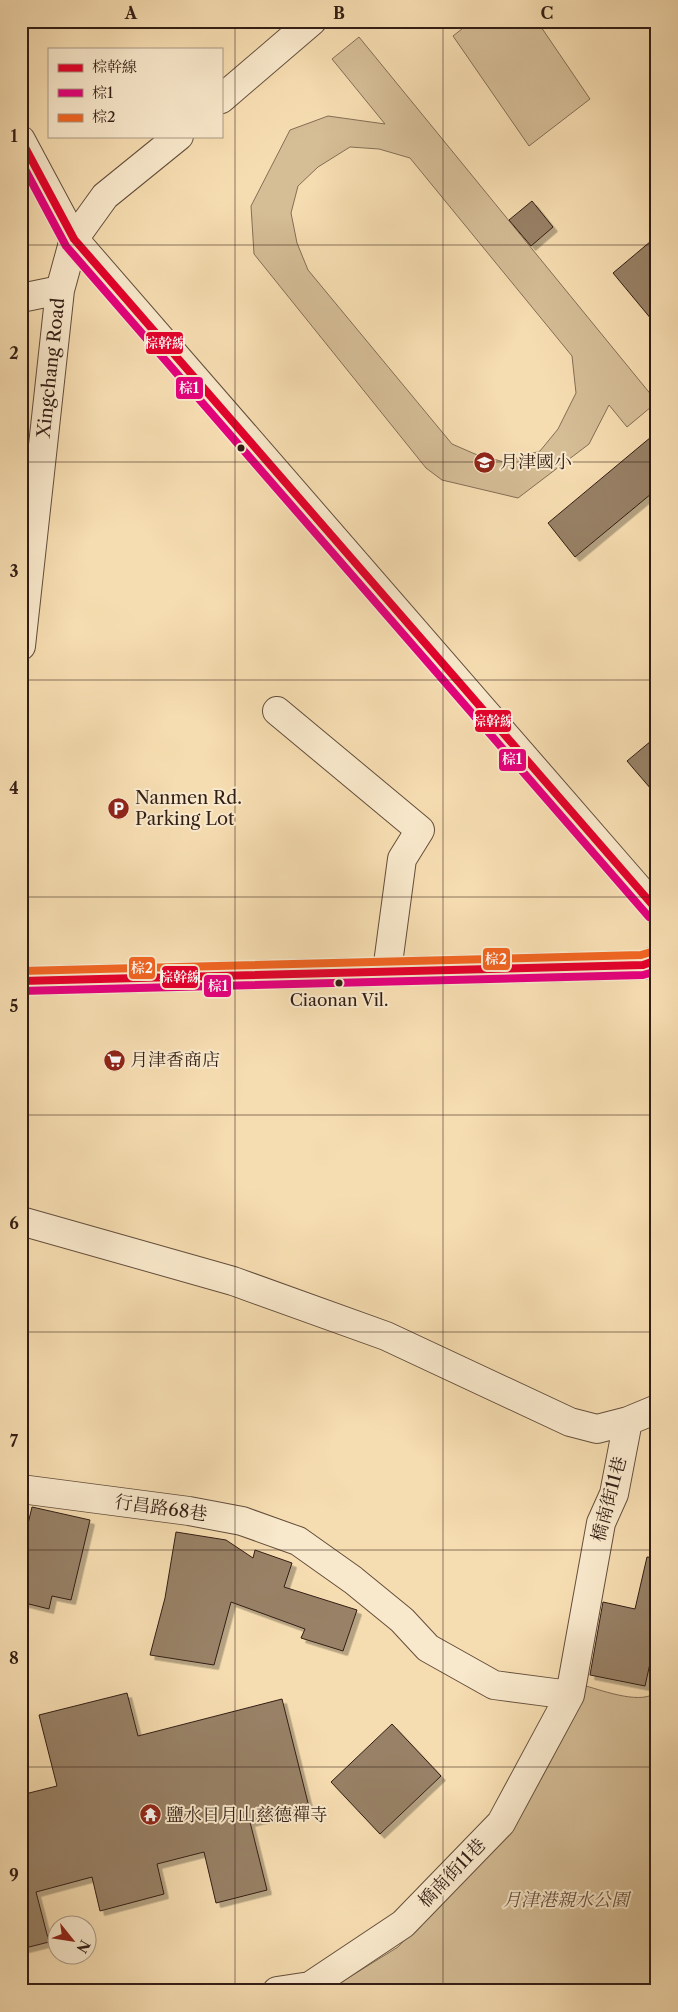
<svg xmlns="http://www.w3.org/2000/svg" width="678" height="2012" font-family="'Libre Caslon Text','Noto Serif TC',serif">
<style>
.green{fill:#d5bd96;stroke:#846e56;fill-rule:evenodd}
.building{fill:#988166;stroke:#331e15;filter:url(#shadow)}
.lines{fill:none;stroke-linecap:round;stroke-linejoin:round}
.minor-casing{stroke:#644e3c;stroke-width:30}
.minor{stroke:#f9e9cc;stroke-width:28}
.bus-1-casing{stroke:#f9e9cc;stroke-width:11}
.bus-2-casing{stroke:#f9e9cc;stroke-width:11}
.bus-3-casing{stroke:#f9e9cc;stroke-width:11}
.bus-1{stroke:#e4002b;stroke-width:8}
.bus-2{stroke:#e5007d;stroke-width:8}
.bus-3{stroke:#f26522;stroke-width:8}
.grid{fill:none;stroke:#331e15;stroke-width:1;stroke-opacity:0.55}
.bus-dot{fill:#331e15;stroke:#f9e9cc;stroke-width:2}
.labels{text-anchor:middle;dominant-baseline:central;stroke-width:4;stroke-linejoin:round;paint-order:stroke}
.bus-label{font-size:17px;fill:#331e15;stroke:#f9e9cc}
.street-label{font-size:18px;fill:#331e15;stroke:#f9e9cc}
.poi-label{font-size:18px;fill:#331e15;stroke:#f9e9cc;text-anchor:start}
.park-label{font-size:18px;font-style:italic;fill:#644e3c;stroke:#f9e9cc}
.line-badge{stroke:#f9e9cc;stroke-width:2}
.badge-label{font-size:14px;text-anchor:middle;font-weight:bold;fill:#fff}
.neatline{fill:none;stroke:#331e15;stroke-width:2}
.grid-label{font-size:16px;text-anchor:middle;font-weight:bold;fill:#331e15}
</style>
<defs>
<filter id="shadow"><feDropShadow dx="4.5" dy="4.5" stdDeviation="0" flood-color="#0004"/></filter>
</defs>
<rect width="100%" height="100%" fill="#f6ddb1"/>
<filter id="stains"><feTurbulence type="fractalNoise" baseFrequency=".004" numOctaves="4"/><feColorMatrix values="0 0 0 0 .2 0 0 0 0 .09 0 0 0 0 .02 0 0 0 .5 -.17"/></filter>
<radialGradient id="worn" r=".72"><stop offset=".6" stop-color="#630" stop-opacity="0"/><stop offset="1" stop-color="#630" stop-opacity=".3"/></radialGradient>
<path class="green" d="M 472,21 L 537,21 L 590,99 L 529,146 L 453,36 Z
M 359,37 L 657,402 L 627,427 L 609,405 L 589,444 L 518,498 L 442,480 L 426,468 L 254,254 L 251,206 L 290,130 L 328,116 L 385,124 L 332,59 ZM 350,147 L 379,149 L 410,158 L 572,356 L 576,393 L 558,429 L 540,451 L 504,462 L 475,454 L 452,444 L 308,270 L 297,243 L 291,213 L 298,186 L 318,167 Z
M 586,1686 C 604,1691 644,1706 657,1691 L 657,1991 L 327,1991 L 398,1947 L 521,1814 Z"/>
<path class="building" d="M 532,201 L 553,227 L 531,246 L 509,220 Z
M 657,236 L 657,326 L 613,273 Z
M 657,432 L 657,489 L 575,557 L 548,523 Z
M 657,736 L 657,796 L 627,761 Z
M 32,1507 L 90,1520 L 71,1600 L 52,1596 L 49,1609 L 21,1602 L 21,1553 Z
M 176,1532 L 226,1540 L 253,1558 L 255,1550 L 292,1563 L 284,1587 L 357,1610 L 343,1651 L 301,1638 L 305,1629 L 231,1602 L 214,1665 L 150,1655 L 165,1598 Z
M 647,1557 L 657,1558 L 657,1632 L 645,1686 L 590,1675 L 603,1602 L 635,1609 Z
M 127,1693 L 138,1736 L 282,1699 L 309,1807 L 250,1822 L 267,1890 L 216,1903 L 204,1852 L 157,1864 L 164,1894 L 100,1911 L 92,1877 L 36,1892 L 49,1942 L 21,1949 L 21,1795 L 57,1786 L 39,1715 Z
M 392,1724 L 441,1776 L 380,1834 L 331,1782 Z"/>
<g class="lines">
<defs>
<path id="minor" d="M 221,99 L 312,21
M 21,140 L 74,239 L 657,910
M 21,298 L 60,290
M 21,646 L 60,290 L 74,239 L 105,196 L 179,136
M 277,711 L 420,830 L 402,859 L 387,971
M 21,981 L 643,965 L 657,960
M 21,1221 L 233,1281 L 386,1336 L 570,1422 L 597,1429 L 628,1421 L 657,1409
M 21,1489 L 189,1511 L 242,1521 L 298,1541 L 353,1580 L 402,1620 L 428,1648 L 494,1685 L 570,1695
M 277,1991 L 310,1986 L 403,1924 L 501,1823 L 570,1695 L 601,1523 L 614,1494 L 628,1421"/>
</defs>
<use href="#minor" class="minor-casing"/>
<use href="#minor" class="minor"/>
<defs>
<path id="bus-1" d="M 21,140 L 74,239 L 657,910
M 21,981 L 643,965 L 657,960"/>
<path id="bus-2" d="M 21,162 L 66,246 L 649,917
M 21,991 L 643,975 L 657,971"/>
<path id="bus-3" d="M 21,971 L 641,955 L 654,951"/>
</defs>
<use href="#bus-1" class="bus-1-casing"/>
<use href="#bus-2" class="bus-2-casing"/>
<use href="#bus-3" class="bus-3-casing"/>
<use href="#bus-1" class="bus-1"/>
<use href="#bus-2" class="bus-2"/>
<use href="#bus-3" class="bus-3"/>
</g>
<path class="grid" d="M 235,21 L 235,1991M 443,21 L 443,1991M 21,245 L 657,245M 21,462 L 657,462M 21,680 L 657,680M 21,897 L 657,897M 21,1115 L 657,1115M 21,1332 L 657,1332M 21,1550 L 657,1550M 21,1767 L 657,1767"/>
<defs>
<symbol id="school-disc" viewBox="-11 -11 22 22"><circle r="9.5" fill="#8f2418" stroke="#f9e9cc"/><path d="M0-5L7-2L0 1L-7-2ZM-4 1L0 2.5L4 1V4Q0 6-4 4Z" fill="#fff"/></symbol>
<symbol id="parking-disc" viewBox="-11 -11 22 22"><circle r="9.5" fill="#8f2418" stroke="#f9e9cc"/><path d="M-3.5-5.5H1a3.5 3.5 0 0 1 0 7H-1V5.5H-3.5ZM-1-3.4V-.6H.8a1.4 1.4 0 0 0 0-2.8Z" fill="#fff"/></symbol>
<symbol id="supermarket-disc" viewBox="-11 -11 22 22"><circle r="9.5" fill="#8f2418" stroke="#f9e9cc"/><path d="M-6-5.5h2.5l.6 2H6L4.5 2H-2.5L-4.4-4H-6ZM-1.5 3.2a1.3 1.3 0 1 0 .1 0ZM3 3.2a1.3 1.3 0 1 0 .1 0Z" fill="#fff"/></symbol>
<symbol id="temple-disc" viewBox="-11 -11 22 22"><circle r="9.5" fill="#8f2418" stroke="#f9e9cc"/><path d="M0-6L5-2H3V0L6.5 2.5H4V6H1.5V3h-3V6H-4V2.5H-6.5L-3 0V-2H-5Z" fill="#fff"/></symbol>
</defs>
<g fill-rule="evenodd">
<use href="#school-disc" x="472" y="450" width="25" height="25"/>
<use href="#parking-disc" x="106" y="796" width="25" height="25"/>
<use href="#supermarket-disc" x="102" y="1048" width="25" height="25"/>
<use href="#temple-disc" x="138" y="1802" width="25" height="25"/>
</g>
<g class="bus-dot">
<circle cx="241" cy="448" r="4.5"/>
<circle cx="339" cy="983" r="4.5"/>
</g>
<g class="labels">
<g class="bus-label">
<text x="339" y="1000">Ciaonan Vil.</text>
</g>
<g class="street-label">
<text transform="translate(51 368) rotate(-84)">Xingchang Road</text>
<text transform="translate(609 1499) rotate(-75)">橋南街11巷</text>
<text transform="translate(161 1508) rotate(8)">行昌路68巷</text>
<text transform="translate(452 1873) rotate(-46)">橋南街11巷</text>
</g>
<g class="poi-label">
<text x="500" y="462">月津國小</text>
<text x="135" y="798">Nanmen Rd.<tspan x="135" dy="21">Parking Lot</tspan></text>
<text x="130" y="1060">月津香商店</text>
<text x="166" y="1815">鹽水日月山慈德禪寺</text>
</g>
<g class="park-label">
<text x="566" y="1900">月津港親水公園</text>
</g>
</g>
<g class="line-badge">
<rect x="145" y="331" width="39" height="24" rx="5" fill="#e4002b"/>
<rect x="175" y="376" width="29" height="24" rx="5" fill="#e5007d"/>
<rect x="474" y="709" width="38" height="24" rx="5" fill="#e4002b"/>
<rect x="498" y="748" width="29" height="24" rx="5" fill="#e5007d"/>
<rect x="482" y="947" width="29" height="24" rx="5" fill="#f26522"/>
<rect x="128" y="956" width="28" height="24" rx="5" fill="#f26522"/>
<rect x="161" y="965" width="38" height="24" rx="5" fill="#e4002b"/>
<rect x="203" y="974" width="29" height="24" rx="5" fill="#e5007d"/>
</g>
<g class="badge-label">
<text x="165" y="348">棕幹線</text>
<text x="189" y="393">棕1</text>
<text x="493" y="726">棕幹線</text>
<text x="512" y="764">棕1</text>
<text x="496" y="964">棕2</text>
<text x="142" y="973">棕2</text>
<text x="180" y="982">棕幹線</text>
<text x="218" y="991">棕1</text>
</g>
<rect width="678" height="2012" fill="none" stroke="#f6ddb1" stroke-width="55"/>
<rect x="48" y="48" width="175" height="90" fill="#f9e9cc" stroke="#aa9883"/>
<rect x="58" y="64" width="25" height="8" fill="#e4002b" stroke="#aa9883"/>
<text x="92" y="72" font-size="15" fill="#331e15">棕幹線</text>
<rect x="58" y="89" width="25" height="8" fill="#e5007d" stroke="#aa9883"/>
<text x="92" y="98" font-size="15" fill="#331e15">棕1</text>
<rect x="58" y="114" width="25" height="8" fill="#f26522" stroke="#aa9883"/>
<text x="92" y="122" font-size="15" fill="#331e15">棕2</text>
<g transform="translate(72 1940) rotate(120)"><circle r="24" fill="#f9e9cc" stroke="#aa9883"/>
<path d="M0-4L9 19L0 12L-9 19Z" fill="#8f2418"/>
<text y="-8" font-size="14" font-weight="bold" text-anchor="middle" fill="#331e15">N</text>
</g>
<rect x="28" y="28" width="622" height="1956" class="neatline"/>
<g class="grid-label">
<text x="131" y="19">A</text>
<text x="339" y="19">B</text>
<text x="547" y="19">C</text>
<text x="14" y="142">1</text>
<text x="14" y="359">2</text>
<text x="14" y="577">3</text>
<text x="14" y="794">4</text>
<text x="14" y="1012">5</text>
<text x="14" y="1229">6</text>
<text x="14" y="1447">7</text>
<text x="14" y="1664">8</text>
<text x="14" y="1881">9</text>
</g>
<rect width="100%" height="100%" filter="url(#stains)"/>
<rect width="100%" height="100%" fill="url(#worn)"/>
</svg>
